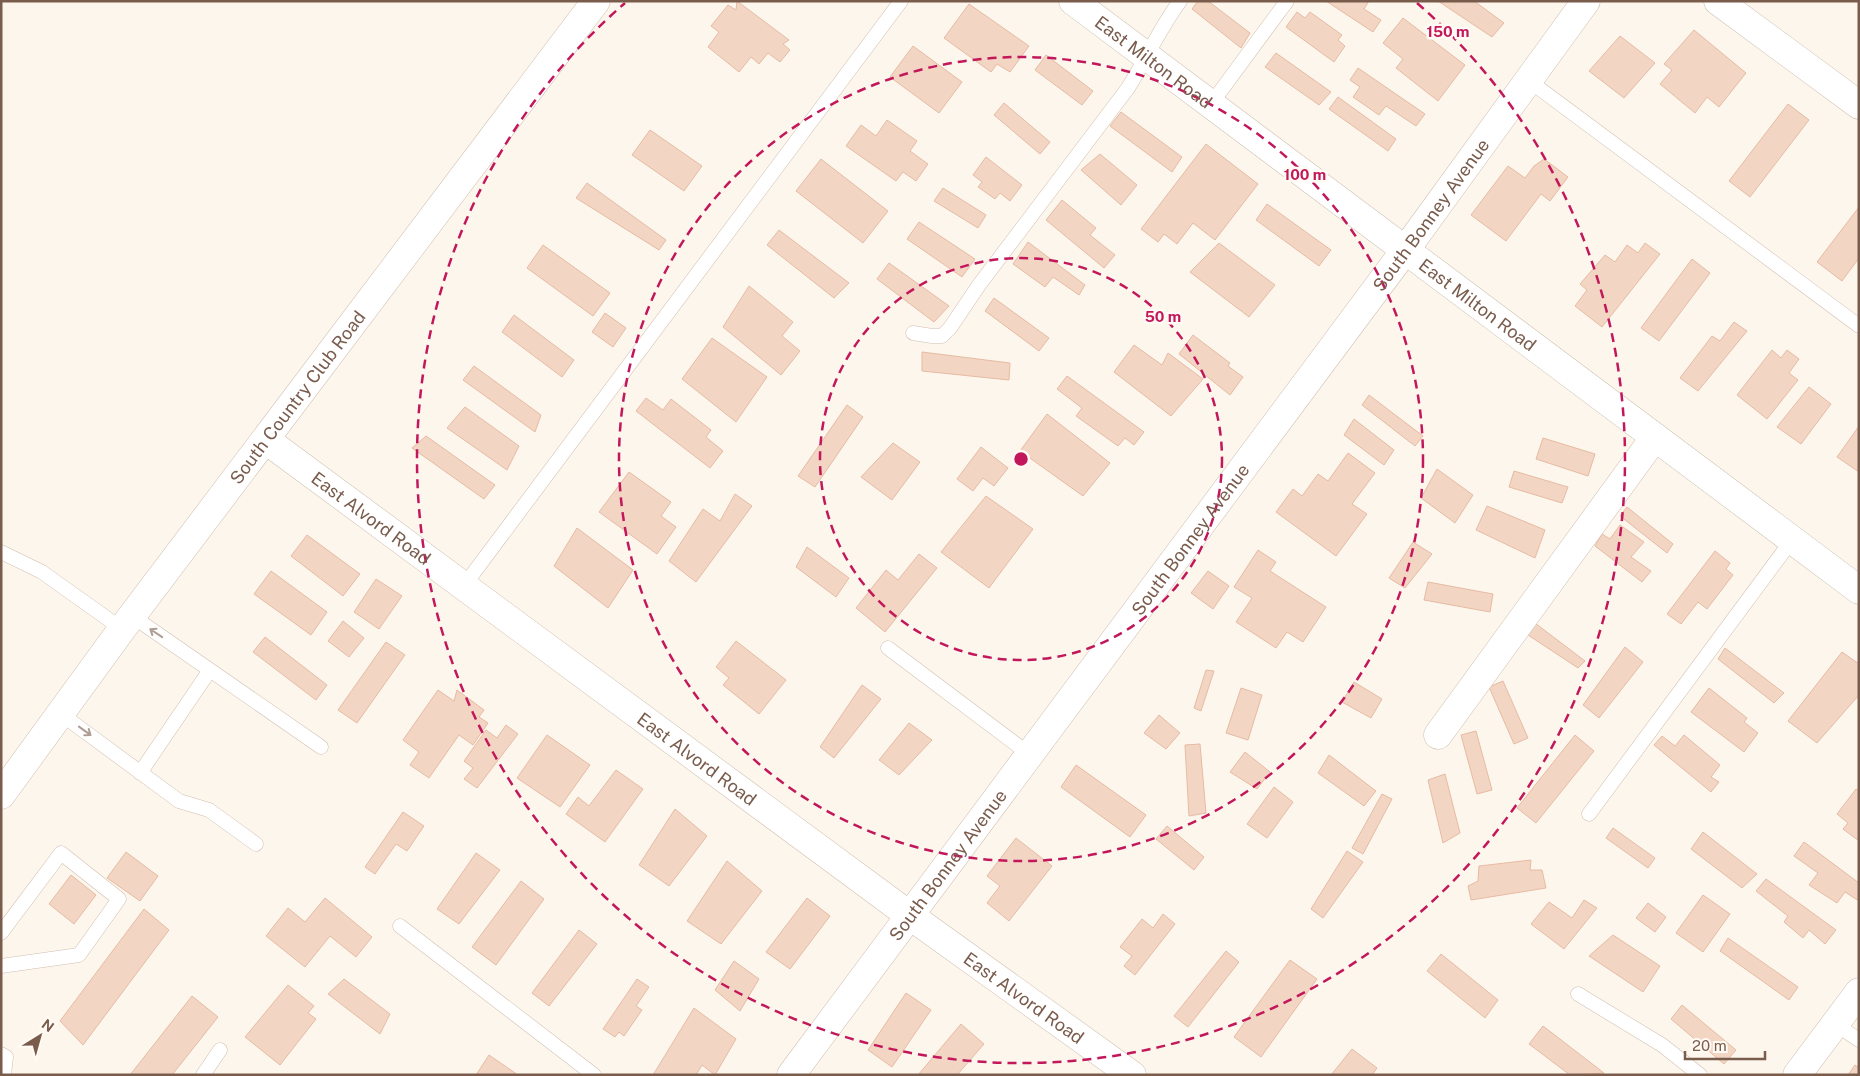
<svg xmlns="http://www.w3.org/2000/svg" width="1860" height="1076" font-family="'Public Sans',sans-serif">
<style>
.building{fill:#f3d5c3;stroke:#e6bba3}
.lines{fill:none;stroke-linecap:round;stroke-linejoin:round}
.service-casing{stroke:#d1beb0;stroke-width:15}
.minor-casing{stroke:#d1beb0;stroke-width:29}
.tertiary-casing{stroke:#d1beb0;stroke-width:29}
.service{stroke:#fff;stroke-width:14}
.minor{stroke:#fff;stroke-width:28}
.tertiary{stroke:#fff;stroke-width:28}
.oneway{stroke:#af9d94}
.ring{fill:none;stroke:#c2185b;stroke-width:2.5;stroke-dasharray:9 6}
.labels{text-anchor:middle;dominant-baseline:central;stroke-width:5;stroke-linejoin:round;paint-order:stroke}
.street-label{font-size:18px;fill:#7a5c4d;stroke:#fffaf3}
.centre{fill:#c2185b;stroke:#fffaf3;stroke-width:2.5}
.ring-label{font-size:15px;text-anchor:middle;font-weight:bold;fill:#c2185b;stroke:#fffaf3;stroke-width:5;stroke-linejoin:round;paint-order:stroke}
</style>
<rect width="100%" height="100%" fill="#fdf6ec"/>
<path class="building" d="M 737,1 L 789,40 L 783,44 L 790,50 L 780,62 L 768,53 L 759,64 L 751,57 L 739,72 L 708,47 L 719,32 L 711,26 L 728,5 L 736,10 Z
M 1198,1 L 1208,1 L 1250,33 L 1241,48 L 1192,9 Z
M 1326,1 L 1369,1 L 1364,9 L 1381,20 L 1373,32 Z
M 1438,1 L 1474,1 L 1504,23 L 1492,37 Z
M 969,4 L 1029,46 L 1010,72 L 997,64 L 991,72 L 944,38 Z
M 1297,12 L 1305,18 L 1310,12 L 1342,35 L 1338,40 L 1345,46 L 1334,62 L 1286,27 Z
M 1403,18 L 1465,65 L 1438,101 L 1396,68 L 1403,59 L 1383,43 Z
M 1694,30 L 1746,73 L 1719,107 L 1707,97 L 1695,113 L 1660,84 L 1672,70 L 1664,64 Z
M 1620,36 L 1655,63 L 1624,98 L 1589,71 Z
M 913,46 L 962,82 L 939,113 L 890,77 Z
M 1276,53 L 1331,92 L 1319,105 L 1265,67 Z
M 1046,55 L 1093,91 L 1082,105 L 1035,70 Z
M 1358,68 L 1425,114 L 1416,126 L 1386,106 L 1379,115 L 1353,97 L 1360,87 L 1350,80 Z
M 1338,97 L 1396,139 L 1388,151 L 1329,109 Z
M 1004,103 L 1050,142 L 1040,154 L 994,115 Z
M 1788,104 L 1809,120 L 1750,197 L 1729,181 Z
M 1121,112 L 1182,157 L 1172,172 L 1110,126 Z
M 887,120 L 917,141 L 910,151 L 928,164 L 916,181 L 903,172 L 896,181 L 846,146 L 861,125 L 876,136 Z
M 650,130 L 702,166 L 684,191 L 632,155 Z
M 1206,144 L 1258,184 L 1215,240 L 1193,223 L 1177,244 L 1164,234 L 1158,242 L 1141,229 Z
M 1100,154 L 1137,185 L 1121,205 L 1081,170 Z
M 986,157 L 1022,185 L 1010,201 L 1000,193 L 995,199 L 978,187 L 982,182 L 973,175 Z
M 821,159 L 888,211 L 863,243 L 796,191 Z
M 1544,159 L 1568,177 L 1550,201 L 1541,194 L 1506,241 L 1471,215 L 1508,166 L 1525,178 L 1534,166 Z
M 587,183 L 666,240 L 659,250 L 576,198 Z
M 943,188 L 986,215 L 978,228 L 934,201 Z
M 1062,200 L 1096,228 L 1090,235 L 1115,255 L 1104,268 L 1046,220 Z
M 1267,204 L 1331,250 L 1319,266 L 1256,220 Z
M 1859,207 L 1859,258 L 1842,281 L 1817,262 Z
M 919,222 L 975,259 L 962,277 L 907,239 Z
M 779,230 L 849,283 L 834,298 L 767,245 Z
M 1028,242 L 1085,285 L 1079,295 L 1053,277 L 1045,287 L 1013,264 Z
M 1219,243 L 1275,285 L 1249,317 L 1190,272 Z
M 1645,243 L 1660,254 L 1602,327 L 1575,306 L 1587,290 L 1580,284 L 1605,255 L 1615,262 L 1627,245 L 1638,253 Z
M 543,245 L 610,293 L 593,316 L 527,268 Z
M 1692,259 L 1710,273 L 1659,341 L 1641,328 Z
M 889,263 L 949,306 L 934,322 L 877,279 Z
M 749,286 L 793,322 L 782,336 L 800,351 L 781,375 L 723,327 Z
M 994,298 L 1049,338 L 1039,351 L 985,311 Z
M 605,313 L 626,328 L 613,347 L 592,332 Z
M 514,315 L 574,360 L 562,377 L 502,332 Z
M 1734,322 L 1747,331 L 1698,391 L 1680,378 L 1712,336 L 1720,341 Z
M 1193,335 L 1230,363 L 1228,366 L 1243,377 L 1230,395 L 1179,354 Z
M 712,338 L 767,377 L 736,422 L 682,379 Z
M 1134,345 L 1162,365 L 1168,353 L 1203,379 L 1171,416 L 1114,372 Z
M 1772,350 L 1781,358 L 1787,350 L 1799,359 L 1789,373 L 1798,380 L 1767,419 L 1737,395 Z
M 922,352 L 1010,363 L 1009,380 L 922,371 Z
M 474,366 L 541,415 L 535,432 L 463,380 Z
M 1067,376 L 1144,432 L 1134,445 L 1125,438 L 1118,446 L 1076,416 L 1082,408 L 1057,389 Z
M 1809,387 L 1831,404 L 1801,444 L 1777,427 Z
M 1369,395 L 1423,436 L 1415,446 L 1362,405 Z
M 646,398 L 663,410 L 671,399 L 711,430 L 706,437 L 723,451 L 710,468 L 636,411 Z
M 847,405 L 863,417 L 815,487 L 798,476 Z
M 465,407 L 519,446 L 507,470 L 447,428 Z
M 1047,414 L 1110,463 L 1083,496 L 1020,451 Z
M 1354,419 L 1394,450 L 1384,465 L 1344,435 Z
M 1859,426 L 1859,472 L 1837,457 Z
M 426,436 L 495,485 L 484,499 L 412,448 Z
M 1543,438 L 1595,454 L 1588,476 L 1536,459 Z
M 893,443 L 920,462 L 892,500 L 861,477 Z
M 981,447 L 1008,468 L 994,486 L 983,478 L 973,491 L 957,479 Z
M 1348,453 L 1375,473 L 1352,504 L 1367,514 L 1336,556 L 1276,512 L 1293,489 L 1302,496 L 1318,474 L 1328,481 Z
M 1437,469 L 1473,495 L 1455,523 L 1421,498 Z
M 1514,471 L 1568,487 L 1562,503 L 1509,487 Z
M 629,472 L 671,502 L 661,516 L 676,527 L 657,554 L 599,512 Z
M 735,494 L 752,506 L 696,582 L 669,561 L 703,509 L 720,521 Z
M 986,496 L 1033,529 L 989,588 L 941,552 Z
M 1487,506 L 1545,530 L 1535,558 L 1476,530 Z
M 1627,507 L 1673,544 L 1667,553 L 1620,516 Z
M 1620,525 L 1644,542 L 1631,557 L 1651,571 L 1642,582 L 1595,546 L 1602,534 L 1610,539 Z
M 577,528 L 633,570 L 608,608 L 554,566 Z
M 307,535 L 360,574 L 343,596 L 291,556 Z
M 1413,542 L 1432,554 L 1405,588 L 1389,578 Z
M 807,547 L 849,578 L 836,597 L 796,567 Z
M 1258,550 L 1276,562 L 1270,571 L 1326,607 L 1303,642 L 1287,632 L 1276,648 L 1236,622 L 1252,598 L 1234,587 Z
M 1715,551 L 1730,563 L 1726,569 L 1733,575 L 1707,609 L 1698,602 L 1681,624 L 1667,614 Z
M 919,554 L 937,568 L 885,632 L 856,608 L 886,570 L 898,580 Z
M 271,571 L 327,612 L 311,635 L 254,594 Z
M 1208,571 L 1229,586 L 1213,609 L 1191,593 Z
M 376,579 L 402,596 L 379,629 L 354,612 Z
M 1428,582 L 1493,594 L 1490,612 L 1424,600 Z
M 343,621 L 364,638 L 349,657 L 328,641 Z
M 1535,623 L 1585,661 L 1578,668 L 1525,633 Z
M 265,637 L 327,685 L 316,700 L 253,652 Z
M 736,641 L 786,680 L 759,714 L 723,685 L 729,678 L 716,667 Z
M 386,642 L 405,655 L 357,723 L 338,710 Z
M 1625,647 L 1643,662 L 1599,718 L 1583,705 Z
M 1725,648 L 1784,693 L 1774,703 L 1718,659 Z
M 1842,652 L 1859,664 L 1859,695 L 1817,743 L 1788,721 Z
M 1206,670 L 1214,671 L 1201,711 L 1194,708 Z
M 1503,681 L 1528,738 L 1514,744 L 1489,687 Z
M 1354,682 L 1382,699 L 1371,718 L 1342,702 Z
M 862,685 L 881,699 L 834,758 L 820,747 Z
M 1241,688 L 1262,695 L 1248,740 L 1226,733 Z
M 1709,688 L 1747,718 L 1744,722 L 1758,733 L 1744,752 L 1691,712 Z
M 438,690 L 454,701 L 457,690 L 484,710 L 479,717 L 488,723 L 473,745 L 459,735 L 429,778 L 410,765 L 419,752 L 403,740 Z
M 1159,715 L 1180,733 L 1166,749 L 1144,733 Z
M 909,723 L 932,740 L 899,775 L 879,760 Z
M 506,725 L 518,734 L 477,788 L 464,779 L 473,768 L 464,761 L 486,730 L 497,738 Z
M 1476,731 L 1492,790 L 1477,794 L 1461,735 Z
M 547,735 L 590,765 L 560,807 L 517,778 Z
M 1575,735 L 1594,751 L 1536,823 L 1517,808 Z
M 1684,735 L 1720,765 L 1711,777 L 1719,782 L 1711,792 L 1654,745 L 1662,736 L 1675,746 Z
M 1200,744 L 1206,813 L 1189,816 L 1185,745 Z
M 1245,752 L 1270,772 L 1257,789 L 1230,772 Z
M 1329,755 L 1376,791 L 1364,806 L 1318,773 Z
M 1076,765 L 1146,815 L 1130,837 L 1061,787 Z
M 616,770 L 643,789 L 605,842 L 566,814 L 578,797 L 589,806 Z
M 1445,774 L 1460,833 L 1443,843 L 1428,780 Z
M 1274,787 L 1293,802 L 1267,838 L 1247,824 Z
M 1856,789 L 1859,791 L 1859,841 L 1843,829 L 1848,823 L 1837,814 Z
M 1382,794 L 1392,799 L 1363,854 L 1352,848 Z
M 675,809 L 707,836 L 669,886 L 639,865 Z
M 403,812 L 424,826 L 407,851 L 396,844 L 375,874 L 365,867 Z
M 1167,826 L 1204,857 L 1194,870 L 1156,839 Z
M 1613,828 L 1655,858 L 1648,868 L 1606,838 Z
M 1703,832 L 1757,874 L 1742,888 L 1691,849 Z
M 1016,838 L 1052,866 L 1009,921 L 987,903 L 1000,886 L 987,876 Z
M 1804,842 L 1859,883 L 1859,901 L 1845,892 L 1837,903 L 1809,885 L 1818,873 L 1794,856 Z
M 1347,851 L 1363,862 L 1323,918 L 1311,909 Z
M 126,852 L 158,876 L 140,901 L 107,878 Z
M 476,853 L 500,870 L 459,924 L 437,909 Z
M 1531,860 L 1530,870 L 1542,870 L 1546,888 L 1471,900 L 1468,886 L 1478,881 L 1479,866 Z
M 727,861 L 762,891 L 721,944 L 687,921 Z
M 71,875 L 96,895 L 74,924 L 49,904 Z
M 1766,879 L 1836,930 L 1825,944 L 1809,930 L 1803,938 L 1784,922 L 1788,916 L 1756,891 Z
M 521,881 L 544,899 L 496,965 L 472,947 Z
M 1703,895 L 1730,914 L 1703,952 L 1676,933 Z
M 325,898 L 372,937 L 356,957 L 330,936 L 305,967 L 266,936 L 288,908 L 305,922 Z
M 807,898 L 830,916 L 790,969 L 766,952 Z
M 1584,900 L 1597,908 L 1564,949 L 1531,924 L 1549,902 L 1572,918 Z
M 1648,903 L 1666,917 L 1655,932 L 1636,918 Z
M 144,909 L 169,930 L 83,1045 L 60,1021 Z
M 1163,914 L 1175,924 L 1135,975 L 1124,966 L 1132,956 L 1120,947 L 1142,919 L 1153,928 Z
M 579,930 L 597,944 L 549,1006 L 532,993 Z
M 1613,935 L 1660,966 L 1643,992 L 1589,956 Z
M 1728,938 L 1798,987 L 1789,1000 L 1720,951 Z
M 1226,951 L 1239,962 L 1188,1027 L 1174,1016 Z
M 1441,954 L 1498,1000 L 1485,1018 L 1427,971 Z
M 1290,960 L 1317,979 L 1261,1057 L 1234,1037 Z
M 734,961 L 759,979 L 740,1011 L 715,990 Z
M 344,979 L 390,1014 L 380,1034 L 328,994 Z
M 637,979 L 649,987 L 636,1006 L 642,1010 L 624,1036 L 619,1032 L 615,1037 L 603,1029 Z
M 288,985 L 314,1006 L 308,1013 L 316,1019 L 280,1065 L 245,1037 Z
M 906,993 L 931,1010 L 892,1067 L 868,1050 Z
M 192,996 L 218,1017 L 172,1075 L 130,1075 Z
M 1682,1005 L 1736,1050 L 1724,1064 L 1671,1019 Z
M 694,1008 L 736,1039 L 715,1075 L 702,1065 L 696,1075 L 653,1075 Z
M 961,1024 L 984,1044 L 957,1075 L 918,1075 Z
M 1543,1026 L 1604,1073 L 1570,1075 L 1529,1044 Z
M 1352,1049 L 1377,1068 L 1372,1075 L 1331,1075 Z
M 489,1055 L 518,1075 L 476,1075 Z
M 1855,1065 L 1859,1068 L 1859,1075 L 1848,1075 Z"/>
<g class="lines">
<defs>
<path id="service" d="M 1528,80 L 1859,326
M 1211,104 L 1287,1
M 913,333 L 932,336 L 942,336 L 950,328 L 979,285 L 1128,88 C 1146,59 1160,28 1180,1
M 1,552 L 42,572 L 122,629
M 463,587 L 901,1
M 132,616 L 321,747
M 888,648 L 1029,754
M 61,714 L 179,801 L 209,810 L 256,844
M 140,773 L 210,670
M 1589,814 L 1792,540
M 400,926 L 594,1075
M 1,933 L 61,853 L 119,899 L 79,955 L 1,966
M 1578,994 L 1662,1045 L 1700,1075
M 1835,1024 L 1859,1040
M 1,1054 L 6,1057 L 4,1075
M 203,1075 L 220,1050"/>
<g id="minor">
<path id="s1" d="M 1073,1 L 1859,590"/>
<path d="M 1718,1 L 1859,105"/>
<path id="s2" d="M 266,440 L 909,915 L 1132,1075"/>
<path d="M 1438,735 L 1655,437"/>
<path id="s3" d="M 791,1075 L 1406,249 L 1586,1"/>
<path d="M 1797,1075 L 1859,992"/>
</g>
<g id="tertiary">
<path id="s4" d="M 1,795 L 122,629 L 596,1"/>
</g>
</defs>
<use href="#service" class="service-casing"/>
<use href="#minor" class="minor-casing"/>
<use href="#tertiary" class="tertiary-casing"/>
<use href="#service" class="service"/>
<use href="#minor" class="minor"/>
<use href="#tertiary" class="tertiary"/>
</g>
<defs><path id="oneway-shaft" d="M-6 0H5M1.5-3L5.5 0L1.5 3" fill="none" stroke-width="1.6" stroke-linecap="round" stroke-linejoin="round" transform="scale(1.25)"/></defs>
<g class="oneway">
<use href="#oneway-shaft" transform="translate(156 633) rotate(-146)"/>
<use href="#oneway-shaft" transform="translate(85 731) rotate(36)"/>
</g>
<g class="ring">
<circle cx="1021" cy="459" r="201"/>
<circle cx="1021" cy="459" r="402"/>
<path d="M1417 3A604 604 0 1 1 625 3"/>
</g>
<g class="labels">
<g class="street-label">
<text stroke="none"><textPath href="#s1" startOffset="101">East Milton Road</textPath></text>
<text stroke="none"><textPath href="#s3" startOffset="1072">South Bonney Avenue</textPath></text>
<text stroke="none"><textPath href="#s1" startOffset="506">East Milton Road</textPath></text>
<text stroke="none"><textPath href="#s4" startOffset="496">South Country Club Road</textPath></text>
<text stroke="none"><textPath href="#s2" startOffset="131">East Alvord Road</textPath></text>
<text stroke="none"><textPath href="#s3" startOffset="668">South Bonney Avenue</textPath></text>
<text stroke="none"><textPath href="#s2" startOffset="536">East Alvord Road</textPath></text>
<text stroke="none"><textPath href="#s3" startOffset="262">South Bonney Avenue</textPath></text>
<text stroke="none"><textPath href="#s2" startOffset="941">East Alvord Road</textPath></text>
</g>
</g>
<circle cx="1021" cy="459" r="8" class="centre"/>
<g class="ring-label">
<text x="1448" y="37">150 m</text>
<text x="1305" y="180">100 m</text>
<text x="1163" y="322">50 m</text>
</g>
<rect width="1860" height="1076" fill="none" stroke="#7a5c4d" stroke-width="5"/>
<g transform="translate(40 1036) rotate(37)" stroke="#fffaf3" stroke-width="4" paint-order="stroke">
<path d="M0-4L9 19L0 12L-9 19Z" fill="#7a5c4d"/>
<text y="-8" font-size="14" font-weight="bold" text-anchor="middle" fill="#7a5c4d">N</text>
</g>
<path d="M1685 1051v8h80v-8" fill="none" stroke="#7a5c4d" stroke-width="2.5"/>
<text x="1692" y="1051" font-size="15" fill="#7a5c4d" stroke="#fffaf3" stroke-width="4" paint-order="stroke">20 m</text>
</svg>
